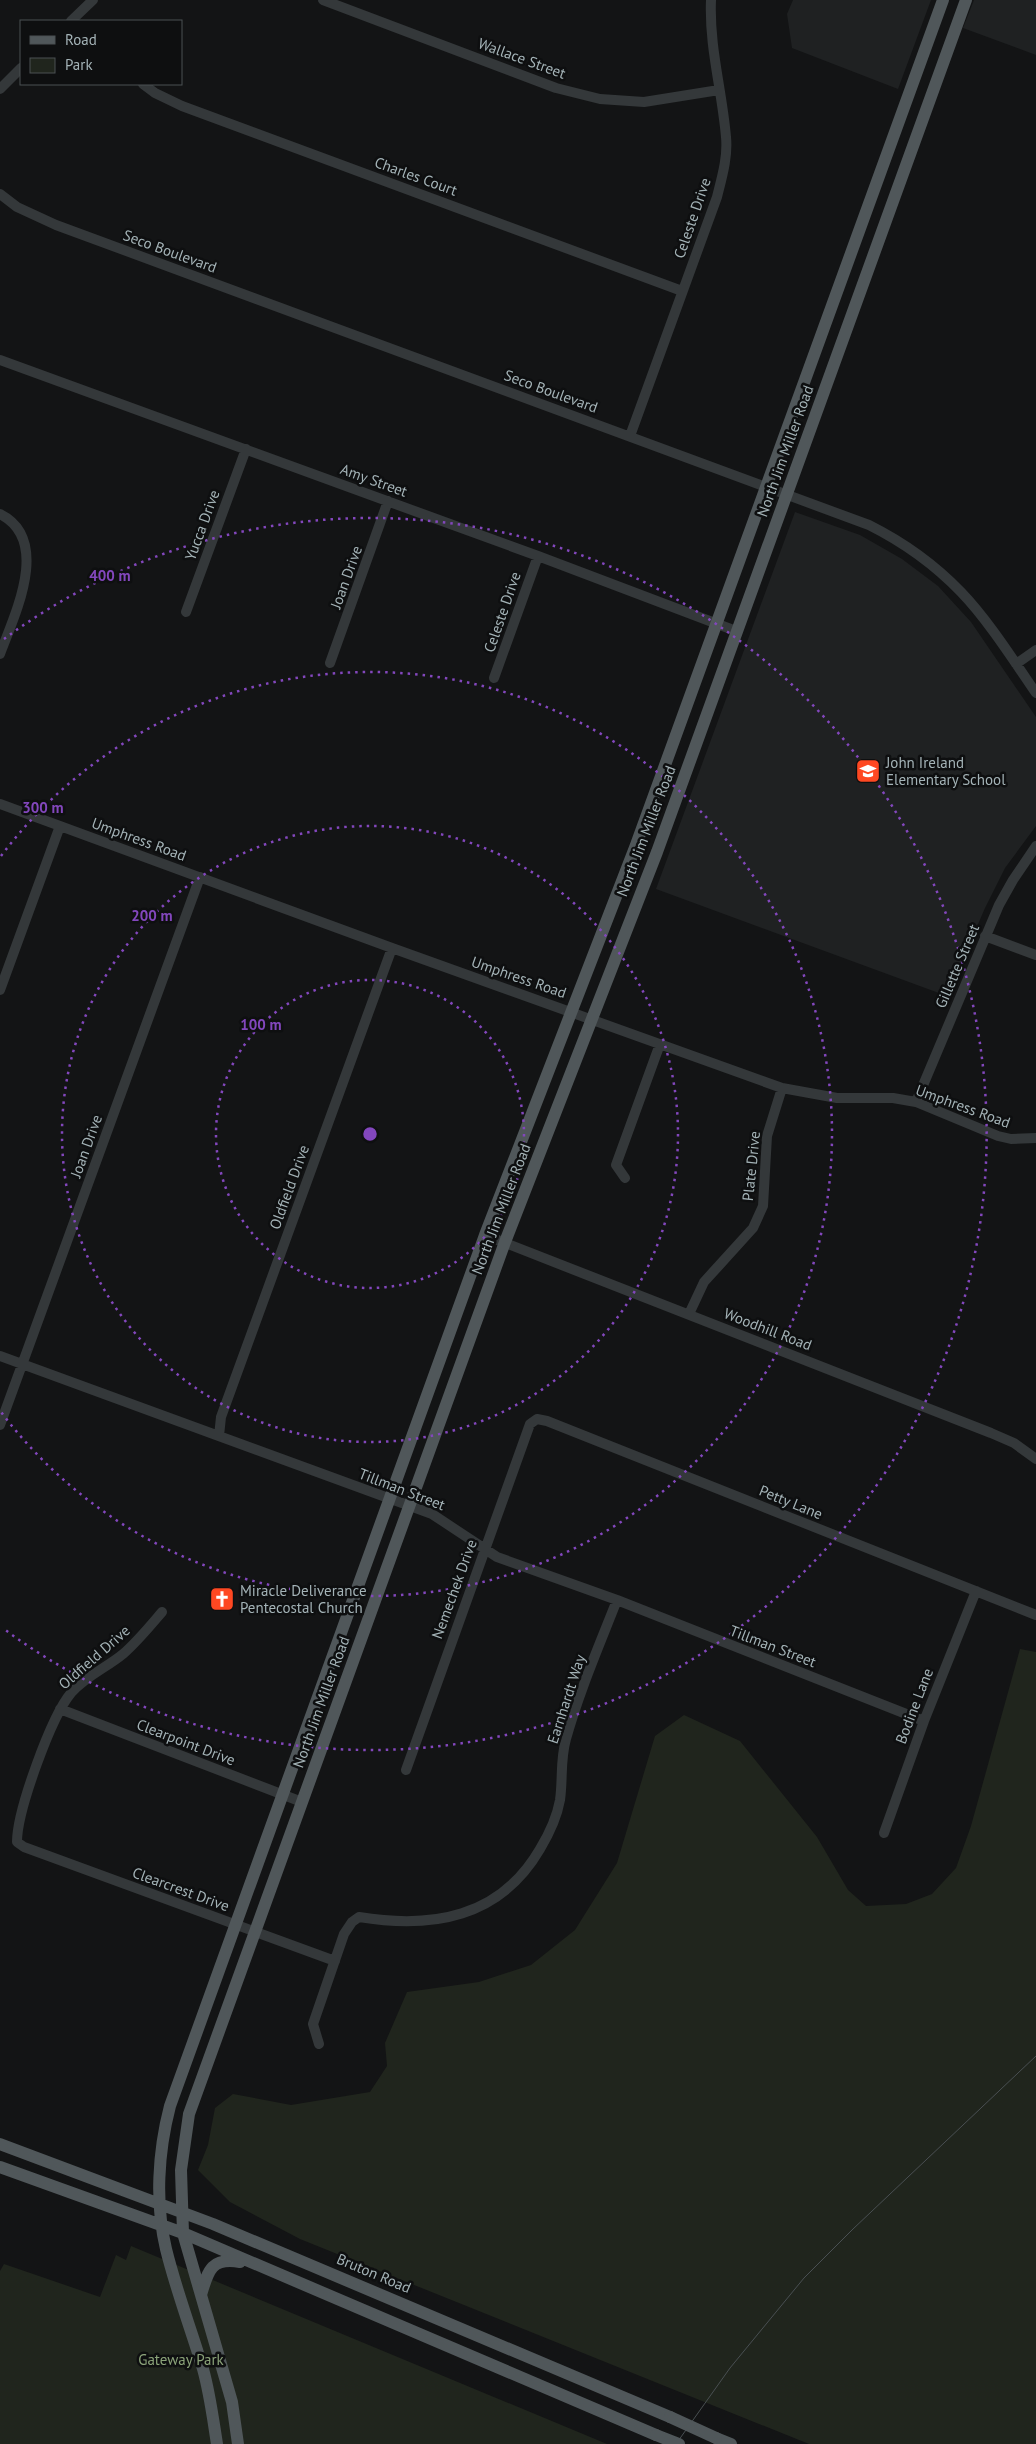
<svg xmlns="http://www.w3.org/2000/svg" width="1036" height="2444" font-family="'PT Sans',sans-serif">
<style>
.built{fill:#1f2122}
.green{fill:#20251d}
.lines{fill:none;stroke-linecap:round;stroke-linejoin:round}
.minor{stroke:#34383a;stroke-width:10}
.major{stroke:#50575a;stroke-width:12}
.tram{stroke:#494f52;stroke-width:1}
.major-bridge{stroke:#50575a;stroke-width:12}
.ring{fill:none;stroke:#8347bd;stroke-width:2.5;stroke-dasharray:2.5 5}
.labels{text-anchor:middle;dominant-baseline:central;stroke-width:5;stroke-linejoin:round;paint-order:stroke}
.street-label{font-size:15px;fill:#a4b3b7;stroke:#0e0f10}
.poi-label{font-size:15px;fill:#a4b3b7;stroke:#0e0f10;text-anchor:start}
.park-label{font-size:15px;fill:#8ba379;stroke:#0e0f10}
.centre{fill:#8347bd;stroke:#0e0f10;stroke-width:2.5}
.ring-label{font-size:15px;text-anchor:middle;font-weight:bold;fill:#8347bd;stroke:#0e0f10;stroke-width:5;stroke-linejoin:round;paint-order:stroke}
</style>
<rect width="100%" height="100%" fill="#131415"/>
<path class="built" d="M 793,0 L 931,0 L 898,89 L 792,48 L 787,14 Z
M 974,0 L 1036,0 L 1036,55 L 963,28 Z
M 795,512 L 860,535 L 902,559 L 938,586 L 971,622 L 1036,717 L 1036,826 L 1005,868 L 985,908 L 947,996 L 656,889 Z"/>
<path class="green" d="M 1020,1649 L 1036,1652 L 1036,2444 L 809,2444 L 300,2239 L 230,2202 L 198,2170 L 208,2145 L 215,2108 L 233,2094 L 291,2105 L 370,2092 L 387,2066 L 385,2043 L 407,1992 L 479,1982 L 531,1965 L 575,1930 L 617,1863 L 655,1736 L 684,1715 L 740,1741 L 817,1837 L 848,1890 L 866,1906 L 906,1904 L 932,1894 L 956,1868 L 971,1826 Z
M 131,2246 L 607,2444 L 0,2444 L 0,2271 L 4,2264 L 100,2297 L 116,2255 L 126,2260 Z"/>
<g class="lines">
<path class="minor" d="M 323,0 L 556,88 L 600,99 L 644,102 L 719,90
M 71,21 L 93,0
M 143,84 L 155,93 L 182,106 L 682,291
M 0,89 L 21,68
M 0,194 L 17,207 L 56,225 L 869,525 C 903,542 935,565 961,592 C 988,620 1014,661 1036,693
M 0,360 L 538,556 L 736,631
M 630,436 L 717,197 C 722,177 728,157 726,137 C 722,90 709,47 711,0
M 0,514 C 52,540 14,616 0,654
M 186,612 L 246,449
M 330,663 L 388,501
M 1016,664 L 1036,650
M 494,678 L 538,556
M 0,804 L 392,948 L 782,1088 L 837,1098 L 893,1098 L 916,1102 L 998,1136 L 1011,1139 L 1036,1138
M 985,936 L 1036,955
M 0,990 L 60,826
M 916,1102 L 999,905 L 1013,880 L 1036,846
M 625,1178 L 616,1165 L 660,1044
M 485,1235 L 991,1433 L 1014,1443 L 1036,1459
M 689,1314 L 704,1282 L 753,1228 L 763,1206 L 767,1136 L 782,1088
M 0,1356 L 432,1514 L 497,1557 L 617,1600 L 924,1721
M 0,1425 L 200,877
M 219,1436 L 221,1417 L 392,948
M 162,1612 C 150,1626 137,1642 123,1654 C 106,1668 86,1676 71,1693 C 51,1717 17,1811 17,1842 L 24,1847 L 335,1961
M 60,1709 L 302,1802
M 406,1770 L 530,1424 L 537,1419 L 547,1421 L 1036,1615
M 884,1833 L 924,1721 L 976,1591
M 319,2044 L 313,2024 L 344,1934 L 352,1922 L 359,1917 C 432,1929 500,1918 540,1849 C 549,1834 557,1817 560,1800 C 563,1779 560,1760 566,1739 C 579,1692 599,1646 617,1600"/>
<path class="major" d="M 0,2144 L 213,2224 L 670,2417
M 0,2167 L 183,2233 L 656,2435
M 201,2295 C 208,2271 211,2257 240,2262
M 716,2438 L 731,2444
M 217,2444 C 213,2419 210,2394 203,2369 C 191,2329 176,2290 166,2249 C 155,2203 158,2152 170,2106 L 485,1235 L 636,845 L 943,0
M 238,2444 L 232,2402 L 183,2233 L 181,2170 L 189,2114 L 505,1242 L 657,852 L 966,0"/>
<path class="tram" d="M 676,2444 L 730,2368 L 804,2278 L 853,2229 L 1036,2056"/>
<path class="major-bridge" d="M 670,2417 L 716,2438
M 656,2435 L 679,2444"/>
</g>
<g class="ring">
<circle cx="370" cy="1134" r="154"/>
<circle cx="370" cy="1134" r="308"/>
<path d="M1 856A462 462 0 1 1 1 1412"/>
<path d="M4 639A616 616 0 1 1 4 1629"/>
</g>
<defs>
<symbol id="school-square" viewBox="-11 -11 22 22"><rect x="-9" y="-9" width="18" height="18" rx="4" fill="#fe4822" stroke="#0e0f10"/><path d="M0-5L7-2L0 1L-7-2ZM-4 1L0 2.5L4 1V4Q0 6-4 4Z" fill="#fff"/></symbol>
<symbol id="church-square" viewBox="-11 -11 22 22"><rect x="-9" y="-9" width="18" height="18" rx="4" fill="#fe4822" stroke="#0e0f10"/><path d="M-1.2-6h2.4v3.5h3.3v2.4h-3.3V6h-2.4V-.1h-3.3v-2.4h3.3Z" fill="#fff"/></symbol>
</defs>
<g fill-rule="evenodd">
<use href="#school-square" x="854" y="757" width="28" height="28"/>
<use href="#church-square" x="208" y="1585" width="28" height="28"/>
</g>
<g class="labels">
<g class="street-label">
<text transform="translate(522 58) rotate(20)">Wallace Street</text>
<text transform="translate(416 176) rotate(20)">Charles Court</text>
<text transform="translate(692 218) rotate(-71)">Celeste Drive</text>
<text transform="translate(170 251) rotate(20)">Seco Boulevard</text>
<text transform="translate(551 391) rotate(20)">Seco Boulevard</text>
<text transform="translate(785 451) rotate(-70)">North Jim Miller Road</text>
<text transform="translate(374 480) rotate(20)">Amy Street</text>
<text transform="translate(202 525) rotate(-70)">Yucca Drive</text>
<text transform="translate(346 577) rotate(-70)">Joan Drive</text>
<text transform="translate(502 612) rotate(-71)">Celeste Drive</text>
<text transform="translate(646 831) rotate(-69)">North Jim Miller Road</text>
<text transform="translate(139 839) rotate(20)">Umphress Road</text>
<text transform="translate(957 966) rotate(-67)">Gillette Street</text>
<text transform="translate(519 977) rotate(19)">Umphress Road</text>
<text transform="translate(963 1106) rotate(20)">Umphress Road</text>
<text transform="translate(86 1146) rotate(-70)">Joan Drive</text>
<text transform="translate(751 1166) rotate(-84)">Plate Drive</text>
<text transform="translate(289 1187) rotate(-70)">Oldfield Drive</text>
<text transform="translate(501 1209) rotate(-69)">North Jim Miller Road</text>
<text transform="translate(768 1329) rotate(21)">Woodhill Road</text>
<text transform="translate(402 1489) rotate(21)">Tillman Street</text>
<text transform="translate(791 1502) rotate(22)">Petty Lane</text>
<text transform="translate(454 1589) rotate(-70)">Nemechek Drive</text>
<text transform="translate(773 1646) rotate(21)">Tillman Street</text>
<text transform="translate(94 1657) rotate(-41)">Oldfield Drive</text>
<text transform="translate(566 1699) rotate(-72)">Earnhardt Way</text>
<text transform="translate(321 1702) rotate(-70)">North Jim Miller Road</text>
<text transform="translate(914 1706) rotate(-69)">Bodine Lane</text>
<text transform="translate(186 1742) rotate(21)">Clearpoint Drive</text>
<text transform="translate(181 1889) rotate(20)">Clearcrest Drive</text>
<text transform="translate(374 2273) rotate(23)">Bruton Road</text>
</g>
<g class="poi-label">
<text x="886" y="762">John Ireland<tspan x="886" dy="17">Elementary School</tspan></text>
<text x="240" y="1590">Miracle Deliverance<tspan x="240" dy="17">Pentecostal Church</tspan></text>
</g>
<g class="park-label">
<text x="181" y="2359">Gateway Park</text>
</g>
</g>
<circle cx="370" cy="1134" r="8" class="centre"/>
<g class="ring-label">
<text x="110" y="581">400 m</text>
<text x="43" y="813">300 m</text>
<text x="152" y="921">200 m</text>
<text x="261" y="1030">100 m</text>
</g>
<rect x="20" y="20" width="162" height="65" fill="#0e0f10" stroke="#4a5153"/>
<rect x="30" y="36" width="25" height="8" fill="#50575a" stroke="#4a5153"/>
<text x="65" y="45" font-size="15" fill="#a4b3b7">Road</text>
<rect x="30" y="58" width="25" height="15" fill="#20251d" stroke="#4a5153"/>
<text x="65" y="70" font-size="15" fill="#a4b3b7">Park</text>
</svg>
